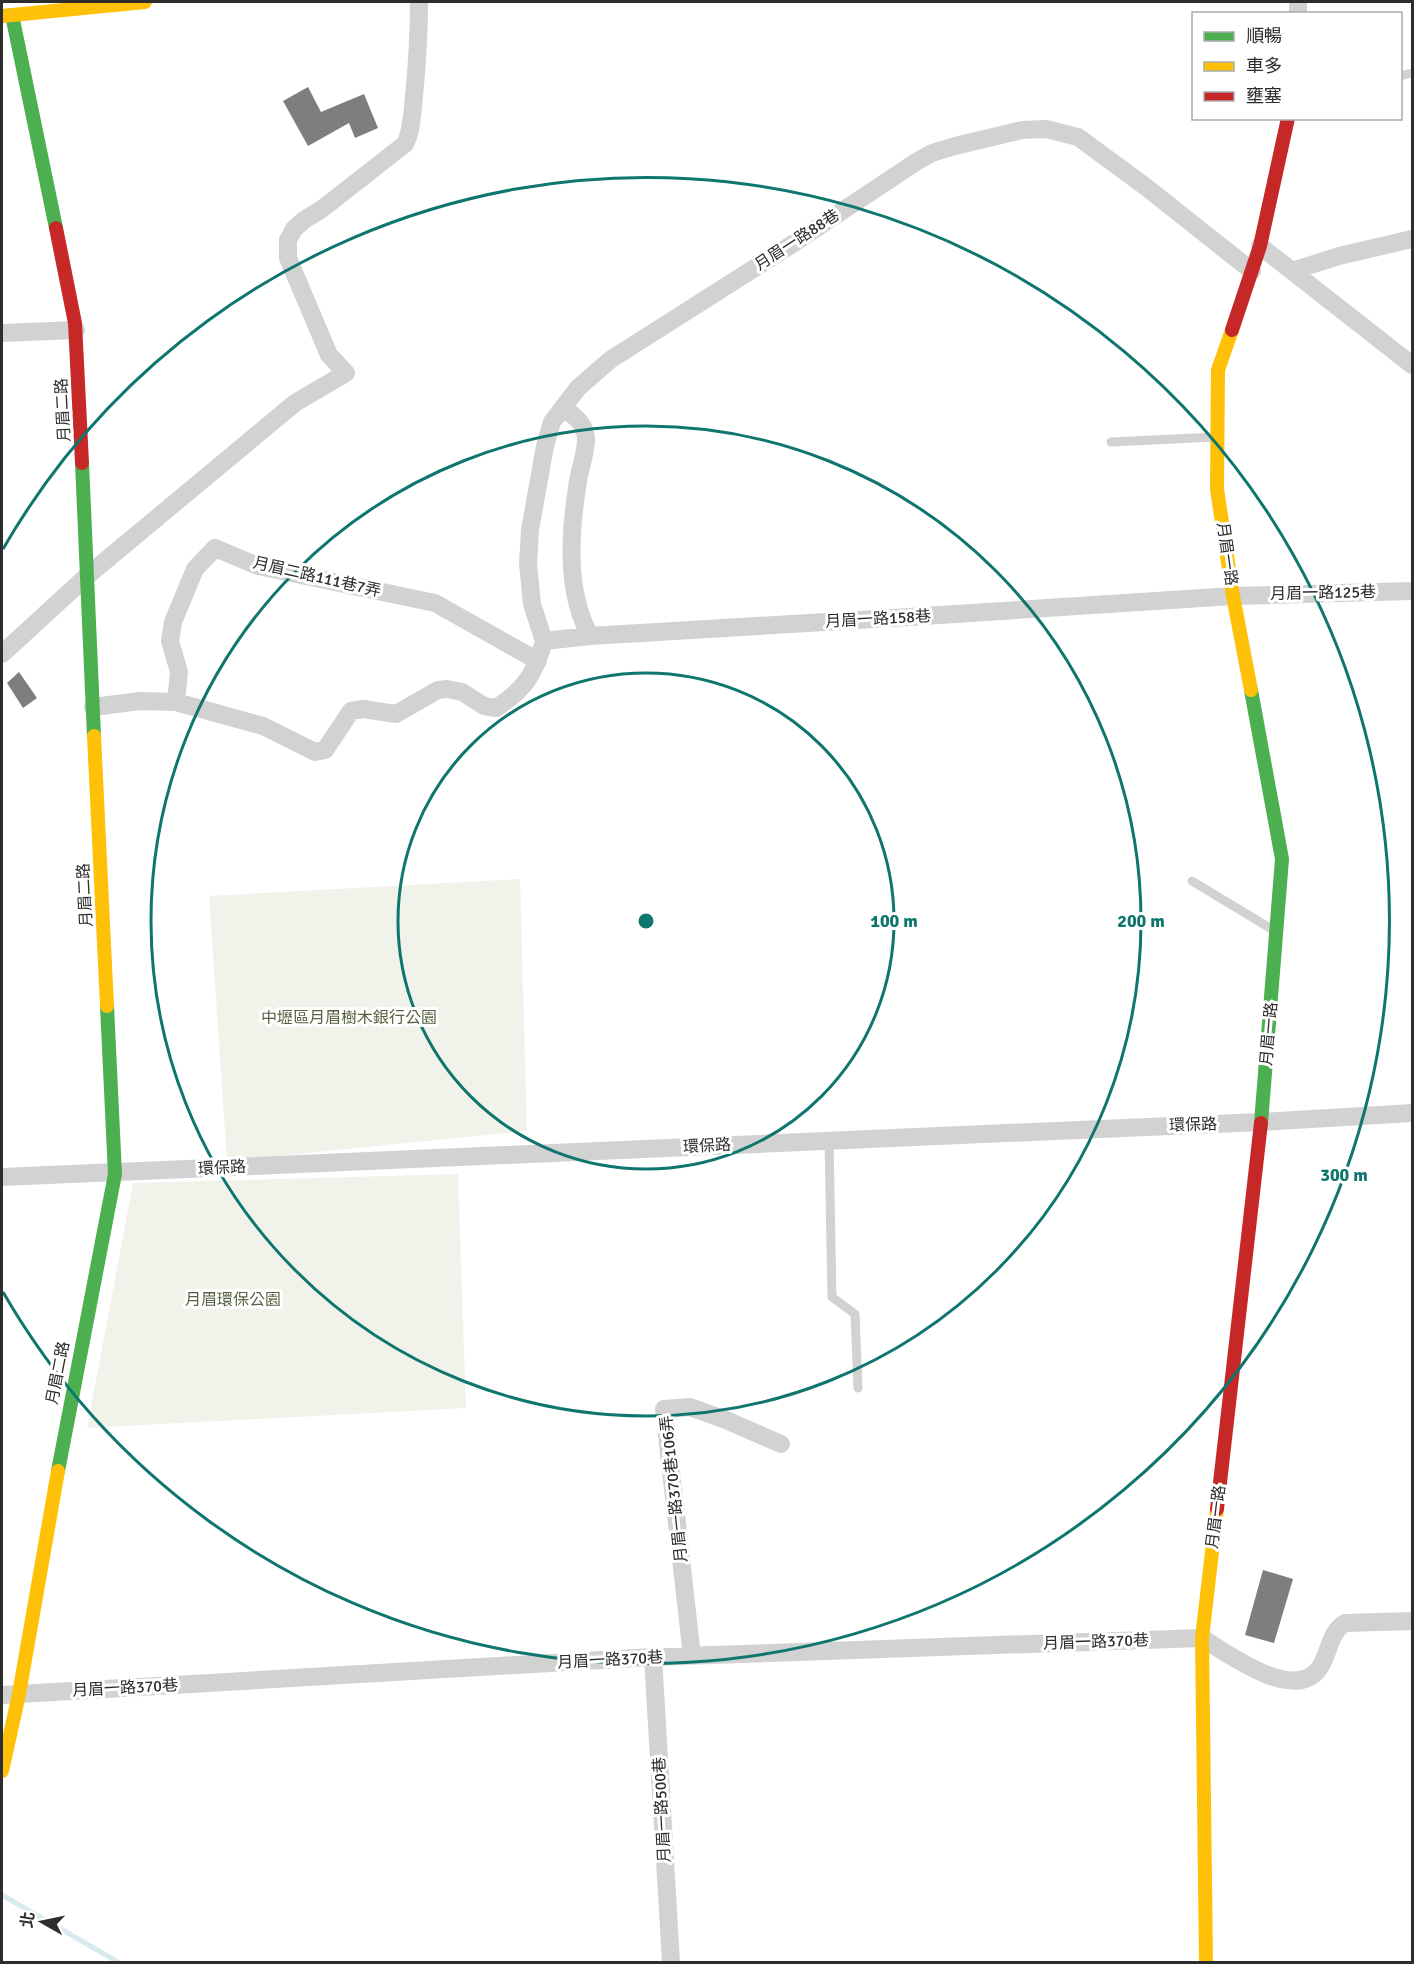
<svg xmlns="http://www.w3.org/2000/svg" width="1414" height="1964" font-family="Signika,'Noto Sans TC',sans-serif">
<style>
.park{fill:#f1f3eb}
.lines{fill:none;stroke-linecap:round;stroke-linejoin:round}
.stream{stroke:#d9eaee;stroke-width:5}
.building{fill:#7e7e7e}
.lane{stroke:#d2d2d2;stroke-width:9}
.street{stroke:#d2d2d2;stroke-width:18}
.fast{stroke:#4caf50;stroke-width:14}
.slow{stroke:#ffc107;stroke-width:14}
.jam{stroke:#c62828;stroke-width:14}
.ring{fill:none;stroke:#0f766e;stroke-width:3}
.labels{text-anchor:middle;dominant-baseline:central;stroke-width:6;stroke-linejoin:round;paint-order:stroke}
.street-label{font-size:16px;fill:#2d2d2d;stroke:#fff}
.park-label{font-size:16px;fill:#57633f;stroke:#fff}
.centre{fill:#0f766e;stroke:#fff;stroke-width:3}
.ring-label{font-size:18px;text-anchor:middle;font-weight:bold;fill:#0f766e;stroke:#fff;stroke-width:6;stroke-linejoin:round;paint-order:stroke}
</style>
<rect width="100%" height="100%" fill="#fff"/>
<path class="park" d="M 520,879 L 527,1131 L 227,1161 L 209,896 Z
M 458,1174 L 466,1408 L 87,1428 L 133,1183 Z"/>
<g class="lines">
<path class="stream" d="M 2,1895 L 118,1962"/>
</g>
<path class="building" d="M 308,87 L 321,112 L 364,94 L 378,128 L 355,138 L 349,123 L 308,146 L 283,101 Z
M 19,672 L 37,698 L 23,708 L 7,683 Z
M 1263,1570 L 1293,1579 L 1274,1643 L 1245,1635 Z"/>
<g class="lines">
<path class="lane" d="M 1400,76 L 1412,73
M 1111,442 L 1215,437
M 1192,881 L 1275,931
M 829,1141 L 832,1297 L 855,1314 L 858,1388"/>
<path class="street" d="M 1298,2 L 1298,14
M 1260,246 L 1412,365
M 1292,271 L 1339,256 L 1412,239
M 2,333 L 76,330
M 563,408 C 575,416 586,424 586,440 C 586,453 580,468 578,481 C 570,531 565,590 590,636
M 544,641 L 532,604 L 528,564 L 530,530 L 545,446 L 552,422 L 578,388 L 610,360 L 794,243 L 916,162 L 932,153 L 955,146 L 1022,130 L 1046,129 L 1078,137 L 1146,187 L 1252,271
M 2,654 L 87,576 L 295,403 L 346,373 L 329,355 L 318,329 L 288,258 L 288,240 L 294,229 L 304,220 L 322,209 L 405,144 C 412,131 412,112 414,97 C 417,65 419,34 419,2
M 176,702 L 179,672 L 170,641 L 173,622 L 195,569 L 215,548 L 258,566 L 435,603 L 538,661
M 93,707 L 140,701 L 176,702 L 263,726 L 315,752 L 325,750 L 351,711 L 363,709 L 396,714 L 438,690 L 447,689 L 462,692 L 484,706 L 496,708 C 526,688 534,675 544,641 L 590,636 L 909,617 L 1233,596 L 1412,591
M 2,1177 L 1261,1122 L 1412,1113
M 692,1656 L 664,1409 L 690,1407 L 726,1420 L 781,1444
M 653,1657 L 671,1962
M 2,1695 L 653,1657 L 1202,1638 C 1227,1653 1292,1702 1318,1670 C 1330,1655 1328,1633 1345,1623 L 1412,1621"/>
<path class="fast" d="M 12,15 L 56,228
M 82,463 L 94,736
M 1251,690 L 1282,859 L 1261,1123
M 58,1471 L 115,1174 L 107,1006"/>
<path class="slow" d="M 2,16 L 145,2
M 1232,330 L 1218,370 L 1217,489 L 1233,596 L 1251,690
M 94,736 L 107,1006
M 2,1771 L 19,1694 L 58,1471
M 1206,1962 L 1202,1638 L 1217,1509"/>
<path class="jam" d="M 56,228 L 75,323 L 82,463
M 1232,330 L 1260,246 L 1288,118
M 1217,1509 L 1261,1123"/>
</g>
<g class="ring">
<circle cx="646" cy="921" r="248"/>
<circle cx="646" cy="921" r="495"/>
<path d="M3 549A743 743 0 1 1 3 1292"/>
</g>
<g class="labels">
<g class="street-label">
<text transform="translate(797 240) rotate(-33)">月眉一路88巷</text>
<text transform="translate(63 410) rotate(-93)">月眉二路</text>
<text transform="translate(1227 554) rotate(82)">月眉一路</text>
<text transform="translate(317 577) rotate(13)">月眉二路111巷7弄</text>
<text transform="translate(1323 593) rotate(-1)">月眉一路125巷</text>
<text transform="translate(878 619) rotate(-3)">月眉一路158巷</text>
<text transform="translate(85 895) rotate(-93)">月眉二路</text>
<text transform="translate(1269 1034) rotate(-85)">月眉一路</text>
<text transform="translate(1193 1125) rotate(-2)">環保路</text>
<text transform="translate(707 1146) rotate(-3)">環保路</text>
<text transform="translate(222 1168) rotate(-3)">環保路</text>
<text transform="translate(58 1373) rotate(-79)">月眉二路</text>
<text transform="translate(674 1489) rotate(-96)">月眉一路370巷106弄</text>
<text transform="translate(1216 1517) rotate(-83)">月眉一路</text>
<text transform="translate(1096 1642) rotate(-2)">月眉一路370巷</text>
<text transform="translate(610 1660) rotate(-3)">月眉一路370巷</text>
<text transform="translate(125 1688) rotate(-3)">月眉一路370巷</text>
<text transform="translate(662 1810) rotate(-93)">月眉一路500巷</text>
</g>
<g class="park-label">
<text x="349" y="1018">中壢區月眉樹木銀行公園</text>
<text x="233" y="1300">月眉環保公園</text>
</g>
</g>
<circle cx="646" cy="921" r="9" class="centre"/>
<g class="ring-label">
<text x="894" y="927">100 m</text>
<text x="1141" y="927">200 m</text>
<text x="1344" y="1181">300 m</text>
</g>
<rect width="1414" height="1964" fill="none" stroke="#2d2d2d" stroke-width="6"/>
<rect x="1192" y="12" width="210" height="108" fill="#ffffff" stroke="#ababab" stroke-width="1.5"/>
<rect x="1204" y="32" width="30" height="9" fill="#4caf50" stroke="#ababab" stroke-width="1.5"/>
<text x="1246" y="42" font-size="18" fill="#2d2d2d">順暢</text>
<rect x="1204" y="62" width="30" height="9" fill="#ffc107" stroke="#ababab" stroke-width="1.5"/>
<text x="1246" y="72" font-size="18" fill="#2d2d2d">車多</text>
<rect x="1204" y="92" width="30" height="9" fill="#c62828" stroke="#ababab" stroke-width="1.5"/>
<text x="1246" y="102" font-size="18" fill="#2d2d2d">壅塞</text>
<g transform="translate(42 1922) rotate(279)" stroke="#ffffff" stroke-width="4.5" paint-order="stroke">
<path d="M0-4.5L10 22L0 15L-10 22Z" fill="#2d2d2d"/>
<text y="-9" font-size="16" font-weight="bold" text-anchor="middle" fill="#2d2d2d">北</text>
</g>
</svg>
